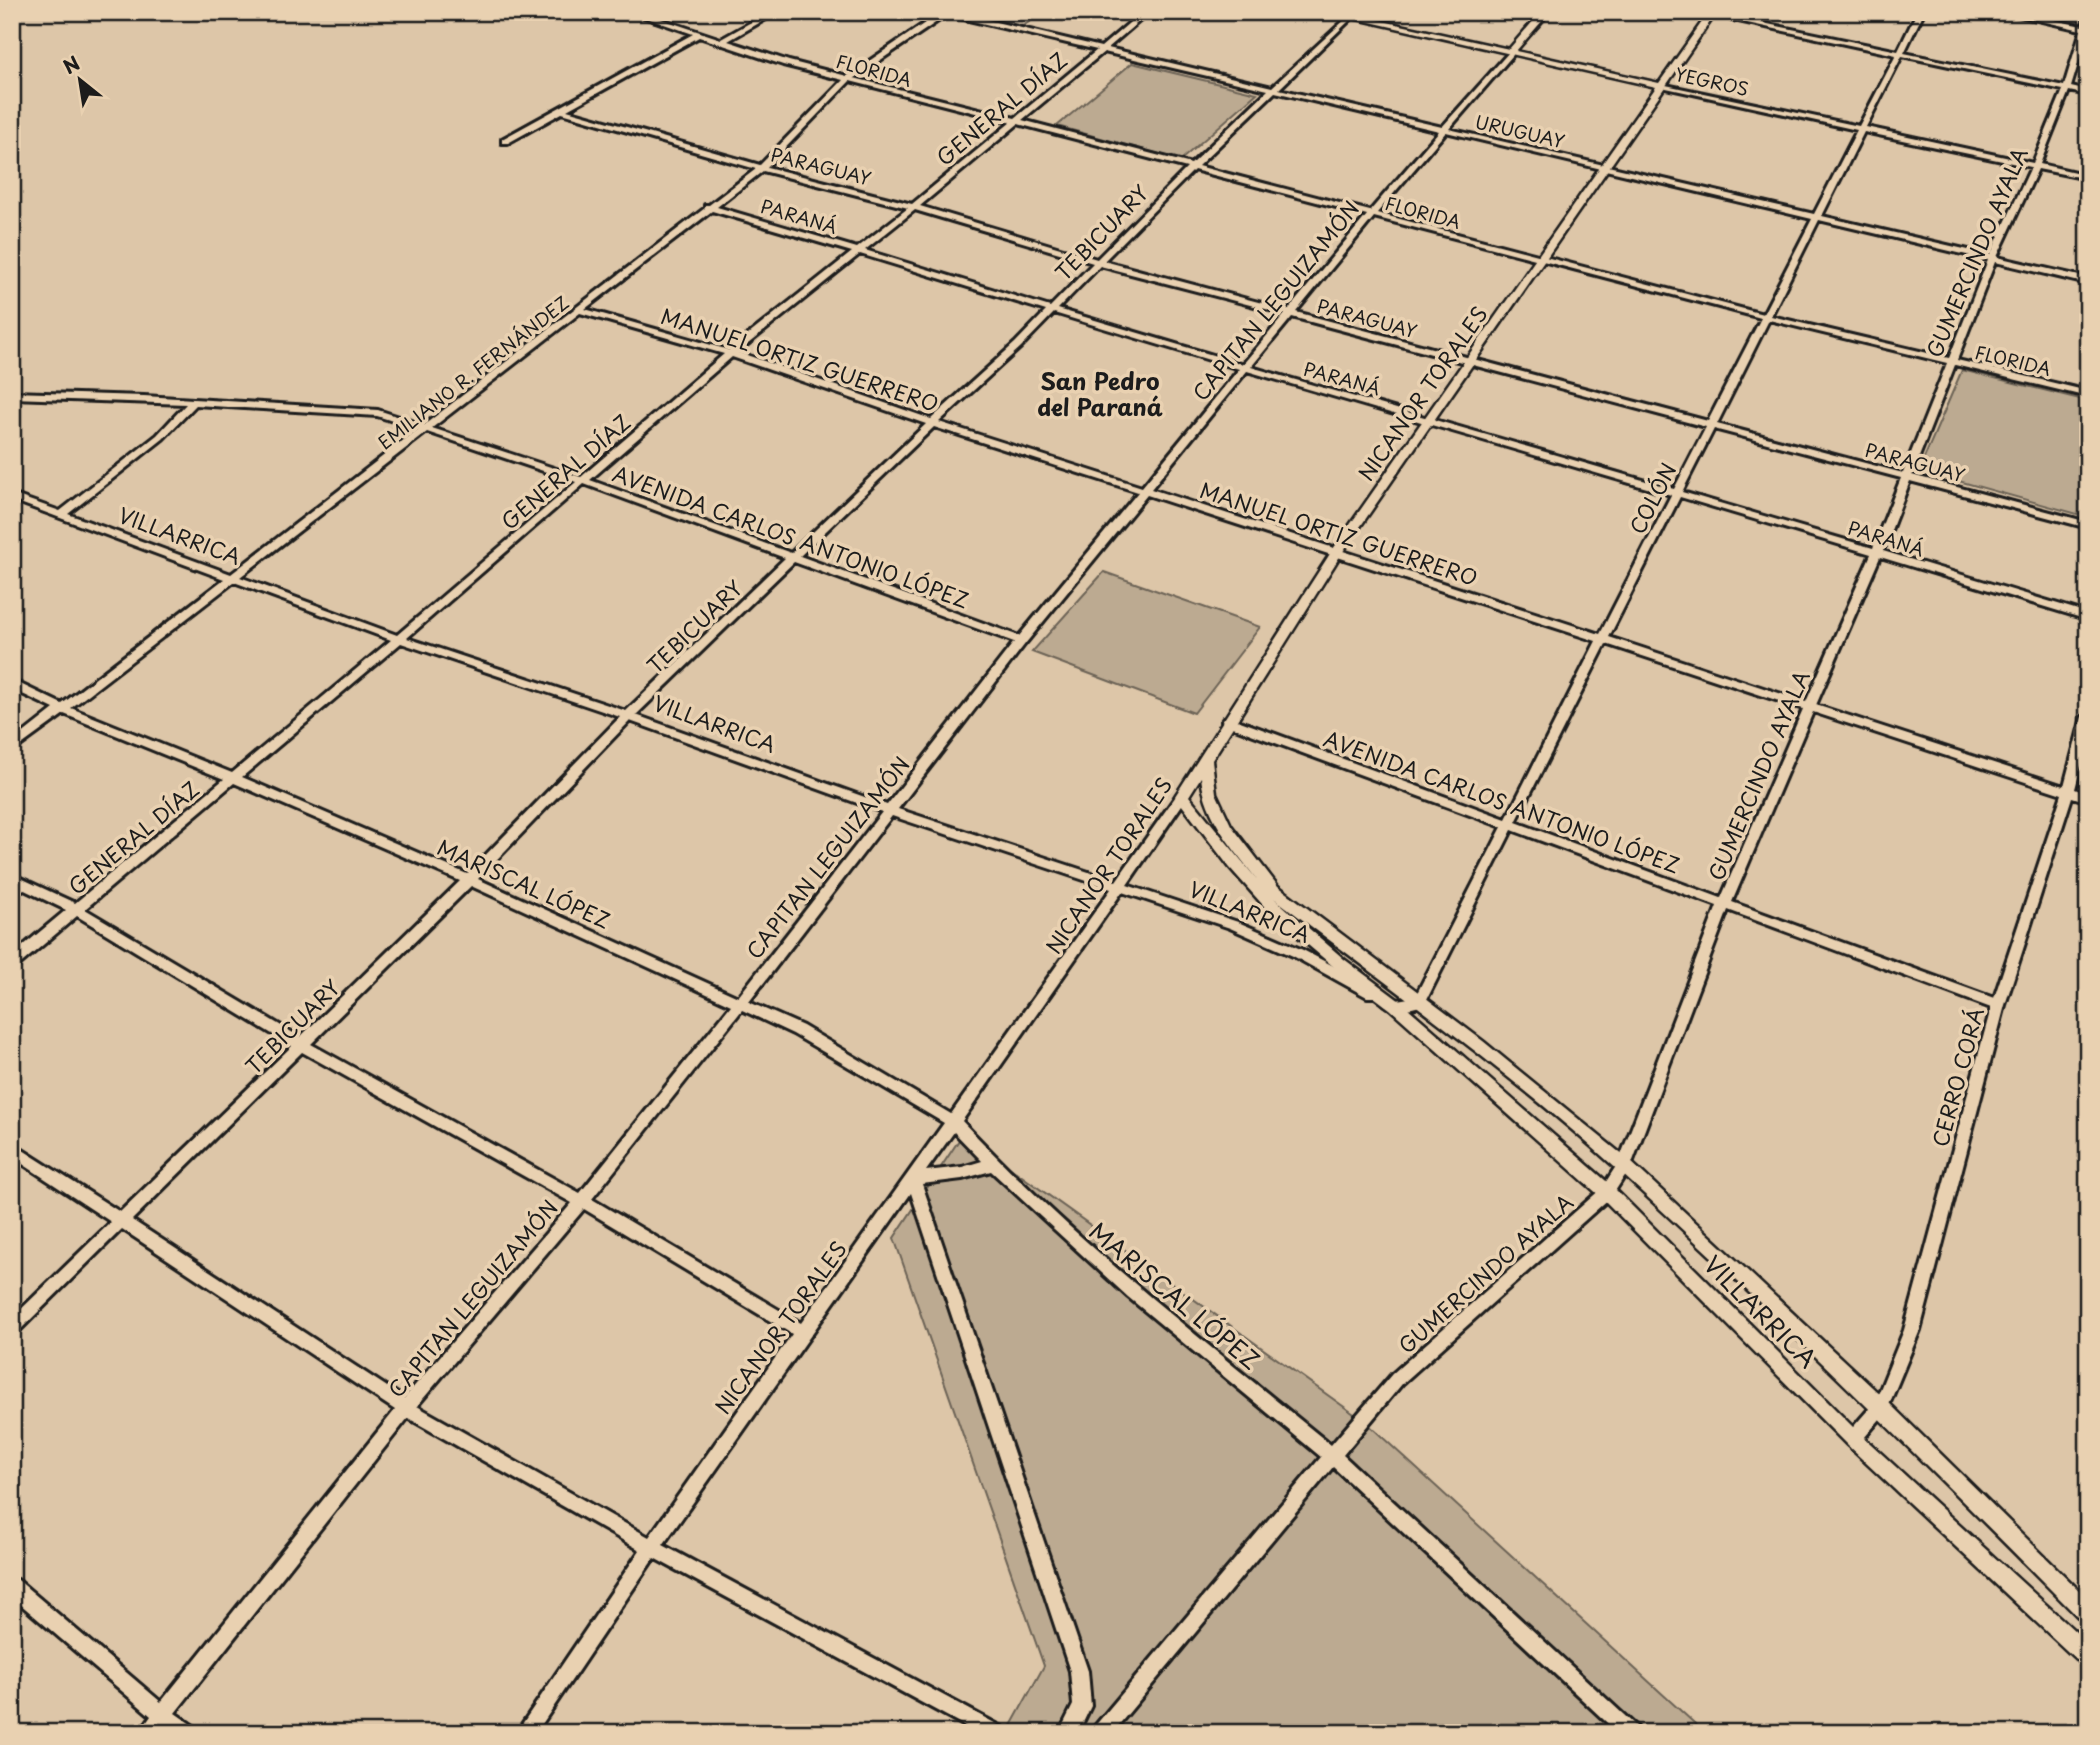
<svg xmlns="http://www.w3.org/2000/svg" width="2100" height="1745" font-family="'Playpen Sans',sans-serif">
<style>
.green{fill:#bcaa91;stroke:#6c6356;stroke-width:2}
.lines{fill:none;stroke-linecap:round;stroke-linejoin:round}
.minor-casing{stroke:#1c1c1c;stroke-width:6}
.tertiary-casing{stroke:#1c1c1c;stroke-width:5}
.minor{fill:#e9d1b1;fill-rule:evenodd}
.tertiary{fill:#e9d1b1;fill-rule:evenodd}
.labels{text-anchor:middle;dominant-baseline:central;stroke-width:7;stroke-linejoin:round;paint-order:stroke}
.far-street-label{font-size:18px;fill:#1c1c1c;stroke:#e9d1b1}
.street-label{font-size:21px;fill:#1c1c1c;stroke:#e9d1b1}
.far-district-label{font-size:23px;font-weight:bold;fill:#1c1c1c;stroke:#e9d1b1}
.near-street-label{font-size:24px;fill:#1c1c1c;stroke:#e9d1b1}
</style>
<rect width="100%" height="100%" fill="#ddc6a8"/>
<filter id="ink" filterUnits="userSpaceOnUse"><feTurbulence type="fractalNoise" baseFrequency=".0143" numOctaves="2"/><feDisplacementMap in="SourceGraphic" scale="14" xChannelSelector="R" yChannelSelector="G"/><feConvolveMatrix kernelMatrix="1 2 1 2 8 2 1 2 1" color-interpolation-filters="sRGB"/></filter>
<g filter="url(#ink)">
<path class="green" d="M 962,12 L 1044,12 L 1020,28 Z
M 1132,63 L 1257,93 L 1181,160 L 1057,126 Z
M 1962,370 L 2088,401 L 2088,517 L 1919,470 Z
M 1104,572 L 1260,627 L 1194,713 L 1032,652 Z
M 963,1134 L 1368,1424 L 1705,1733 L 1007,1733 L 1044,1666 L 894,1238 Z"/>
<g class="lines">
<defs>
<path id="minor" d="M 629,12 L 640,12 L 721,39 L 769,12 L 778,12 L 728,41 L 789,61 L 847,76 L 941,12 L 954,12 L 1101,47 L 1142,12 L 1150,12 L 1108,48 L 1272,87 L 1349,16 L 1351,17 L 1351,19 L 1279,89 L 1442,127 L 1510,51 L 1513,51 L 1513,55 L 1449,129 L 1814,214 L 1857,130 L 1657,86 L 1661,84 L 1859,126 L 1896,55 L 1696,12 L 1710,12 L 1898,51 L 1917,12 L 1924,12 L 1904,53 L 2064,86 L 2081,30 L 2002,12 L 2016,12 L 2082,26 L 2085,19 L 2088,17 L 2088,31 L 2071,87 L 2088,91 L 2088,95 L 2069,91 L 2040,164 L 2088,175 L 2088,179 L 2038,169 L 1997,257 L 2088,278 L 2088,284 L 1995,262 L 1957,360 L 2088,391 L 2088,397 L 1955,365 L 1912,475 L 2088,522 L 2088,528 L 1910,481 L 1883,551 L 2088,613 L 2088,620 L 1880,557 L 1816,705 L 2064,786 L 2082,717 L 2088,713 L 2088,739 L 2075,789 L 2088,794 L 2088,802 L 2072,797 L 2005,1005 L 1920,1330 L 1886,1412 L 1859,1444 L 1853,1447 L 1847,1444 L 1845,1439 L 1847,1434 L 1875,1402 L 1904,1330 L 1991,1008 L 1728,910 L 1631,1166 L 1612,1196 L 1402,1384 L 1343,1455 L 1637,1727 L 1640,1733 L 1618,1733 L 1333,1467 L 1112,1733 L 1091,1733 L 1094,1727 L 1321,1457 L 1128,1297 L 991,1171 L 962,1179 L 922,1184 L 1088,1671 L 1091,1706 L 1078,1733 L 1059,1733 L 1073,1705 L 1070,1671 L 911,1193 L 663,1545 L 1002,1727 L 1005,1733 L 978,1733 L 654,1558 L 536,1733 L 516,1733 L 640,1550 L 408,1418 L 175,1713 L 195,1727 L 198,1733 L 174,1733 L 164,1726 L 159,1733 L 139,1733 L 151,1716 L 12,1597 L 12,1578 L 18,1580 L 161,1702 L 395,1410 L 122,1229 L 17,1333 L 12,1335 L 12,1318 L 111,1222 L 12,1157 L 12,1143 L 120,1212 L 292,1046 L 77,916 L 17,967 L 12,968 L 12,955 L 66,910 L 12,884 L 12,874 L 75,903 L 224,779 L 64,714 L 12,752 L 12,742 L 54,709 L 12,689 L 12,680 L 62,704 L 224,579 L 12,500 L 12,494 L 60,511 L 157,435 L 186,404 L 12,398 L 12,392 L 144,396 L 378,410 L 424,425 L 705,208 L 705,205 L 709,205 L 756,169 L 562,113 L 508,143 L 502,143 L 502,139 L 693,34 ZM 947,15 L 1097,50 L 1015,118 L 854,78 ZM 699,37 L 783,65 L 843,80 L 760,165 L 567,110 ZM 1104,52 L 1268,90 L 1191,164 L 1022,120 ZM 1902,56 L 2063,90 L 2033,163 L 1866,127 ZM 850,81 L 1011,122 L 912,204 L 767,167 ZM 1275,92 L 1439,131 L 1370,211 L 1198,166 ZM 1018,124 L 1187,168 L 1097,259 L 920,206 ZM 1446,132 L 1812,219 L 1763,314 L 1377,213 ZM 1864,132 L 2031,167 L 1990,255 L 1822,216 ZM 1194,170 L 1367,215 L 1288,310 L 1104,261 ZM 763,171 L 908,208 L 857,248 L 717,207 ZM 915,210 L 1093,263 L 1050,307 L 865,250 ZM 712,211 L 852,252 L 729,350 L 585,309 ZM 1374,217 L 1761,318 L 1708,421 L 1296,312 ZM 1819,220 L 1988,260 L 1949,358 L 1771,316 ZM 860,254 L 1046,311 L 1015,343 L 931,419 L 738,352 ZM 1100,266 L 1285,314 L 1243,364 L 1058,309 ZM 580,313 L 724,354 L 581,477 L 432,428 ZM 1054,313 L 1239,369 L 1142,487 L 939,422 L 1021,347 ZM 1292,317 L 1706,427 L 1674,489 L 1251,367 ZM 1769,320 L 1947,363 L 1903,473 L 1717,424 ZM 732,357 L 926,424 L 791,553 L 590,480 ZM 1247,371 L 1671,495 L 1600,634 L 1151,489 ZM 196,405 L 377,416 L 418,429 L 231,574 L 68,514 L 163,439 ZM 934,427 L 1138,492 L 1019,636 L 800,556 ZM 1714,429 L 1901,478 L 1873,548 L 1682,492 ZM 427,432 L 576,482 L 397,635 L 240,577 ZM 584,484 L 785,558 L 626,711 L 407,638 ZM 1147,495 L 1596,641 L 1506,819 L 1232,718 L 1224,718 L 1222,721 L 1224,724 L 1502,827 L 1415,997 L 1397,1000 L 1388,996 L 1383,997 L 1381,1001 C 1392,1014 1409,1009 1424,1005 L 1512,830 L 1717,906 L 1618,1163 L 1602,1188 L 1392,1374 L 1331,1445 C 1205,1342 1074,1241 962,1121 L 1122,892 L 1230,928 L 1293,956 L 1367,997 L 1377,997 L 1378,993 L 1377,989 L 1303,950 L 1238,922 L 1127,885 L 1186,799 L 1188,796 L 1186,793 L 1178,793 L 1116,881 L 898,809 L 1025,644 ZM 1680,497 L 1871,554 L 1806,702 L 1609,637 ZM 794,562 L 1014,642 L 887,805 L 636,715 ZM 234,582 L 391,640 L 232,773 L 71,708 ZM 401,643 L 620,717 L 467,874 L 242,777 ZM 1606,644 L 1803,709 L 1721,898 L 1516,822 ZM 1813,712 L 2062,794 L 1994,998 L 1732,902 ZM 630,721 L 882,812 L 738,997 L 478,879 ZM 234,783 L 460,881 L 300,1037 L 85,909 ZM 892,816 L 1111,889 L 951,1114 L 803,1026 L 749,1002 ZM 471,886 L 731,1005 L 580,1193 L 311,1044 ZM 742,1010 L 793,1034 L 944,1123 L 801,1323 L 592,1199 ZM 302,1052 L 572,1203 L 404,1398 L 132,1220 ZM 954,1132 L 982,1161 L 962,1167 L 926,1171 ZM 584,1209 L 792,1334 L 649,1537 L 417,1406 Z"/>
<path id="tertiary" d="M 1326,12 L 1342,12 L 1509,49 L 1541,12 L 1550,12 L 1516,51 L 1659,83 L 1709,12 L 1717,12 L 1342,553 L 1212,760 L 1216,793 L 1231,825 L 1278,886 L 1483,1041 L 1630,1161 L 1887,1401 L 2088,1599 L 2088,1623 L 2081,1620 C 1930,1468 1778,1316 1620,1172 C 1511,1073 1390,987 1274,898 L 1344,959 L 1400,1001 L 1613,1187 L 1859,1433 L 2088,1643 L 2088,1667 L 2081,1664 L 1847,1445 L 1601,1197 L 1390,1009 L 1334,967 L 1270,913 L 1230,868 L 1175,796 L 1333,549 L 1656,87 ZM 1201,777 C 1205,818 1234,849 1258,881 L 1189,796 Z"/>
</defs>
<use href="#minor" class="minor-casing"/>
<use href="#tertiary" class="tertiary-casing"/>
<use href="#minor" class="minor"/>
<use href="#tertiary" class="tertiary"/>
</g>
</g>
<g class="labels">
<g class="far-street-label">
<text transform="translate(874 70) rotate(15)">FLORIDA</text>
<text transform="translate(1712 81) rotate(12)">YEGROS</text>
<text transform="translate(1520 131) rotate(13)">URUGUAY</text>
<text transform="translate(821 166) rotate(14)">PARAGUAY</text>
<text transform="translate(1423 212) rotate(15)">FLORIDA</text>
<text transform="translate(799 216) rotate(16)">PARANÁ</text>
<text transform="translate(1367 318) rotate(15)">PARAGUAY</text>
<text transform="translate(2013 360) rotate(13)">FLORIDA</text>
<text transform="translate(473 372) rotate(-38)">EMILIANO R. FERNÁNDEZ</text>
<text transform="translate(1342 378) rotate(15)">PARANÁ</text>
<text transform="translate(1915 462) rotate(15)">PARAGUAY</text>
<text transform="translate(1886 538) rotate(17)">PARANÁ</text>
</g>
<g class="street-label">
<text transform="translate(1001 108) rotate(-40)">GENERAL DÍAZ</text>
<text transform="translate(1101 232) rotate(-46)">TEBICUARY</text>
<text transform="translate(1976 252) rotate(-67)">GUMERCINDO AYALA</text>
<text transform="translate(1275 300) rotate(-51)">CAPITAN LEGUIZAMÓN</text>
<text transform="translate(800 359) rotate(18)">MANUEL ORTIZ GUERRERO</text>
<text transform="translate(1422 393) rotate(-55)">NICANOR TORALES</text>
<text transform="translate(565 471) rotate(-41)">GENERAL DÍAZ</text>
<text transform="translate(1652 498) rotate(-63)">COLÓN</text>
<text transform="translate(1339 533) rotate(18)">MANUEL ORTIZ GUERRERO</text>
<text transform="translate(180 535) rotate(20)">VILLARRICA</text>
<text transform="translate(791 536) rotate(20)">AVENIDA CARLOS ANTONIO LÓPEZ</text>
<text transform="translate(694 626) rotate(-44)">TEBICUARY</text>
<text transform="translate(715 723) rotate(20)">VILLARRICA</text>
<text transform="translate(1758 775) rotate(-67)">GUMERCINDO AYALA</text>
<text transform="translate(1502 801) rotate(20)">AVENIDA CARLOS ANTONIO LÓPEZ</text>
<text transform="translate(133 837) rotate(-40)">GENERAL DÍAZ</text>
<text transform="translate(827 857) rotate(-52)">CAPITAN LEGUIZAMÓN</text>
<text transform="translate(1108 865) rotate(-56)">NICANOR TORALES</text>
<text transform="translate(524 883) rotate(24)">MARISCAL LÓPEZ</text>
<text transform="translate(1250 911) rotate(22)">VILLARRICA</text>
<text transform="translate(292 1026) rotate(-45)">TEBICUARY</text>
<text transform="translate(1957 1077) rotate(-75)">CERRO CORÁ</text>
<text transform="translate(1485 1273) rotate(-42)">GUMERCINDO AYALA</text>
<text transform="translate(472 1298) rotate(-50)">CAPITAN LEGUIZAMÓN</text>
<text transform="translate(780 1327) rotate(-54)">NICANOR TORALES</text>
</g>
<g class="far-district-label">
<text x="1100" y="380">San Pedro<tspan x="1100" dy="26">del Paraná</tspan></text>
</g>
<g class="near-street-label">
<text transform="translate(1175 1295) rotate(40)">MARISCAL LÓPEZ</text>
<text transform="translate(1761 1311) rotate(45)">VILLARRICA</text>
</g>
</g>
<rect width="2100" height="1745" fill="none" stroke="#e9d1b1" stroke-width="42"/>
<rect x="21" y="21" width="2058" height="1703" fill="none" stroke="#1c1c1c" stroke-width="2.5" filter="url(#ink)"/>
<g transform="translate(80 80) rotate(330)" stroke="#e9d1b1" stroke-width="5" paint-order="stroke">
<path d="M0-5L12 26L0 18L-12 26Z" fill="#1c1c1c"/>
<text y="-10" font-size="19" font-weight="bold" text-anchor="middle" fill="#1c1c1c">N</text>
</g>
</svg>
